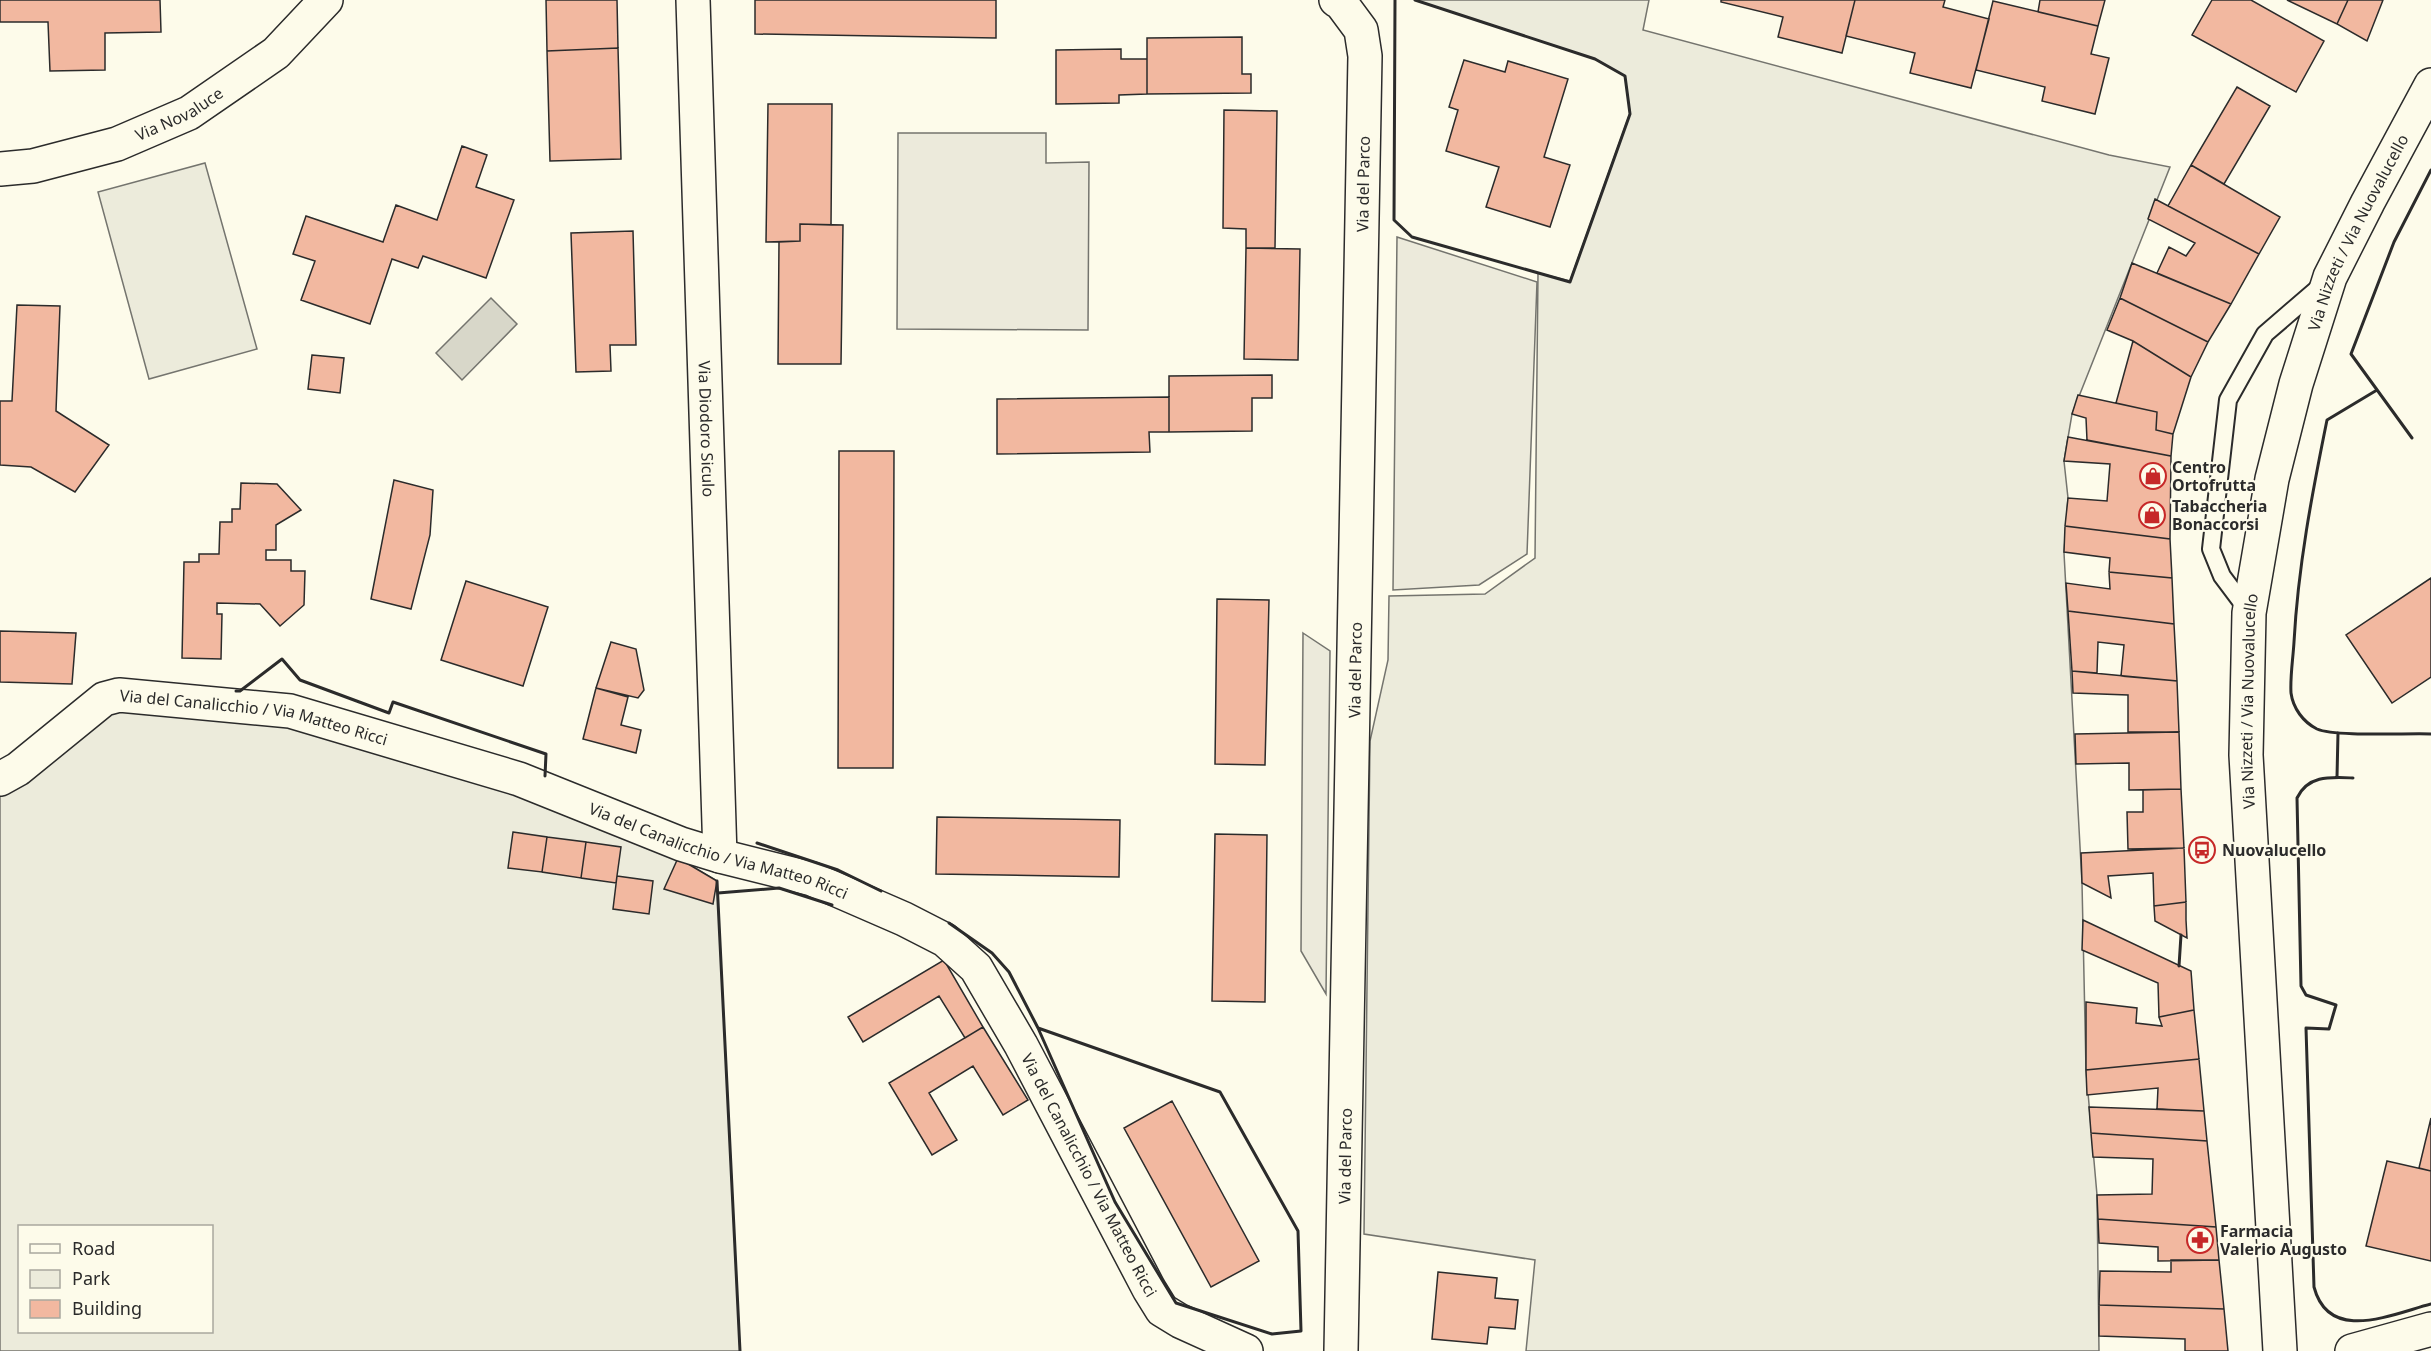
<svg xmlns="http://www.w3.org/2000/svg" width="2431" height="1351" font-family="'Noto Sans',sans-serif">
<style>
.green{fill:#ecebdb;stroke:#74746e;stroke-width:1.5;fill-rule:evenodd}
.parking{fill:#eceadb;stroke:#74746e;stroke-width:1.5}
.water{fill:#d8d7c9;stroke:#74746e;stroke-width:1.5}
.building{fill:#f2b8a0;stroke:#2b2b2b;stroke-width:1.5}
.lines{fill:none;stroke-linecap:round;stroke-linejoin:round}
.service-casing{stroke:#2b2b2b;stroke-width:20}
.minor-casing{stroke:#2b2b2b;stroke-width:36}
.tertiary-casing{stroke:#2b2b2b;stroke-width:36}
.secondary-casing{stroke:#2b2b2b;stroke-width:36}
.service{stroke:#fdfbea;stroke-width:16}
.minor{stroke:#fdfbea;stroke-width:33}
.tertiary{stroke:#fdfbea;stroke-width:33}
.secondary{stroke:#fdfbea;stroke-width:33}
.wall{stroke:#2b2b2b;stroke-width:3}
.labels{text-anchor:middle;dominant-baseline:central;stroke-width:4.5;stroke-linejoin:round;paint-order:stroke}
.street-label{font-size:16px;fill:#2b2b2b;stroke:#fdfbea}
.poi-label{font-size:16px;font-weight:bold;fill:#2b2b2b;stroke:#fdfbea;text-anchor:start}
</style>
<rect width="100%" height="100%" fill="#fdfbea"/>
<path class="green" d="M 1415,0 L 1649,0 L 1643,30 L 2109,155 L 2170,167 L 2072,414 L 2064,461 L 2068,498 L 2064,553 L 2082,883 L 2086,1070 L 2097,1195 L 2099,1351 L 1526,1351 L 1535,1260 L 1364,1234 L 1370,741 L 1388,660 L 1389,596 L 1485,594 L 1535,558 L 1538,273 L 1570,281 L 1630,113 L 1625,76 L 1595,59 Z
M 205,163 L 257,349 L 149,379 L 98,192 Z
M 112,710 L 282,721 L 532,798 L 678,858 L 717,881 L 740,1351 L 0,1351 L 0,793 ZM 20,1226 L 212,1226 L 212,1332 L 20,1332 Z"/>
<path class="parking" d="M 898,133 L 1046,133 L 1046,163 L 1089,162 L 1088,330 L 897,329 Z
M 1397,237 L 1537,282 L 1527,554 L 1479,585 L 1393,590 Z
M 1303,633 L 1330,651 L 1326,994 L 1301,951 Z"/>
<path class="water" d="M 491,298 L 517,324 L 462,380 L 436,353 Z"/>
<path class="building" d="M 0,0 L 160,0 L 161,32 L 105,33 L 105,70 L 50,71 L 48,22 L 0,22 Z
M 546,0 L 617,0 L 618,48 L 547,51 Z
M 755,0 L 996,0 L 996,38 L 755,34 Z
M 1721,0 L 1855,0 L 1842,53 L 1778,37 L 1783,17 L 1721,2 Z
M 1855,0 L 1945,0 L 1943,7 L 1989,19 L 1971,88 L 1910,73 L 1915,53 L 1846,36 Z
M 2040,0 L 2105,0 L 2098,26 L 2038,12 Z
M 2212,0 L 2251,0 L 2324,41 L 2296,92 L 2192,35 Z
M 2287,0 L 2348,0 L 2337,24 Z
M 2348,0 L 2383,0 L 2367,41 L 2337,24 Z
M 1993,1 L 2098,26 L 2091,54 L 2109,58 L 2095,114 L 2042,101 L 2045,87 L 1976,70 Z
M 1242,37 L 1242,74 L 1251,74 L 1251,93 L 1147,94 L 1147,38 Z
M 618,48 L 621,159 L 550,161 L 547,51 Z
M 1121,49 L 1121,59 L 1147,59 L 1147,94 L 1119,95 L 1119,103 L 1056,104 L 1056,50 Z
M 1464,60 L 1505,72 L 1508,61 L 1568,79 L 1544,157 L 1570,165 L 1550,227 L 1486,207 L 1499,167 L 1446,151 L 1458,110 L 1449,107 Z
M 2237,87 L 2270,106 L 2224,184 L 2191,165 Z
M 768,104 L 832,104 L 831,225 L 800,224 L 800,241 L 766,242 Z
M 1224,110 L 1277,111 L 1275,248 L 1246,248 L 1246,229 L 1223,228 Z
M 462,146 L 487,155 L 476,187 L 514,200 L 486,278 L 423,256 L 418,268 L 392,259 L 370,324 L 301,300 L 315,261 L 293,254 L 306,216 L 383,242 L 396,205 L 437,220 Z
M 2191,165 L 2280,217 L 2259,254 L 2168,206 Z
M 2155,199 L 2259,254 L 2231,304 L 2157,273 L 2169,247 L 2186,256 L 2195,243 L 2148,219 Z
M 800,224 L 843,225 L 841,364 L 778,364 L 779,242 L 800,241 Z
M 633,231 L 636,345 L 610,345 L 611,371 L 576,372 L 571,233 Z
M 1246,248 L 1300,249 L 1298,360 L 1244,359 Z
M 2132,263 L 2231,304 L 2208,342 L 2120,298 Z
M 2120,298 L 2208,342 L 2191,377 L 2133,341 L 2107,330 Z
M 17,305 L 60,306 L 56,411 L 109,445 L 75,492 L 31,467 L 0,465 L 0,401 L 12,401 Z
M 2133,341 L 2191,377 L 2173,434 L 2156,430 L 2157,412 L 2116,403 Z
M 312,355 L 344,358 L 340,393 L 308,389 Z
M 1272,375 L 1272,398 L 1252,398 L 1252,431 L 1169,432 L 1169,376 Z
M 2078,395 L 2157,412 L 2156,430 L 2173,434 L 2171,456 L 2087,440 L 2086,418 L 2072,414 Z
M 1169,397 L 1169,432 L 1149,432 L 1150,452 L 997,454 L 997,399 Z
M 2068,437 L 2171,456 L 2170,539 L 2065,526 L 2068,498 L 2107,501 L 2110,464 L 2064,461 Z
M 839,451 L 894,451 L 893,768 L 838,768 Z
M 394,480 L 433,490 L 430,535 L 411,609 L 371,599 Z
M 241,483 L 277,484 L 301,510 L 276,525 L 276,550 L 266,550 L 266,560 L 291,560 L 291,571 L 305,571 L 304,605 L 280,626 L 260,604 L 217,603 L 217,614 L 222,614 L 221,659 L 182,658 L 184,562 L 199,562 L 199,554 L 219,554 L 220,522 L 232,522 L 232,509 L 240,509 Z
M 2065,526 L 2170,539 L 2172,578 L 2109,572 L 2110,558 L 2064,552 Z
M 2109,572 L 2172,578 L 2174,624 L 2068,611 L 2066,583 L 2110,589 Z
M 2431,578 L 2431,677 L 2392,703 L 2346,635 Z
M 466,581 L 548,607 L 523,686 L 441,660 Z
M 1217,599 L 1269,600 L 1265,765 L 1215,764 Z
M 2068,611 L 2174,624 L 2177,681 L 2121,676 L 2124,645 L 2098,642 L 2097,673 L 2072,671 Z
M 0,631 L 76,633 L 72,684 L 0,682 Z
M 611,642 L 636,649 L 644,690 L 638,698 L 596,688 Z
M 2072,671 L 2177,681 L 2179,732 L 2128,732 L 2128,695 L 2073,693 Z
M 596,688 L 628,697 L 621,725 L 641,730 L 636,753 L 583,739 Z
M 2179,732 L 2181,789 L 2129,790 L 2129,763 L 2076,764 L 2075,734 Z
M 2181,789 L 2184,848 L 2128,849 L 2127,812 L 2143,812 L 2143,790 Z
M 937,817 L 1120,820 L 1119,877 L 936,874 Z
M 513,832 L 547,837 L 542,872 L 508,868 Z
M 1215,834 L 1267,835 L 1265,1002 L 1212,1001 Z
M 547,837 L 586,842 L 581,878 L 542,872 Z
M 586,842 L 621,847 L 616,883 L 581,878 Z
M 2184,848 L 2186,902 L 2154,906 L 2153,873 L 2108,876 L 2111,898 L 2082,883 L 2081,853 Z
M 678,858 L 717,881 L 713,904 L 664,889 Z
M 617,876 L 653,881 L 649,914 L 613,909 Z
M 2186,902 L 2186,920 L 2187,938 L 2155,921 L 2154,906 Z
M 2083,920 L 2191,971 L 2194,1010 L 2159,1017 L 2158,983 L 2082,950 Z
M 944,960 L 983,1027 L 965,1038 L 939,996 L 863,1042 L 848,1017 Z
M 2086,1002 L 2137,1008 L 2136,1023 L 2162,1026 L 2159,1017 L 2194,1010 L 2199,1059 L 2086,1070 Z
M 983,1027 L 1028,1100 L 1003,1115 L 973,1066 L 929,1093 L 957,1140 L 932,1155 L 889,1083 Z
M 2199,1059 L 2204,1111 L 2157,1109 L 2158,1088 L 2087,1095 L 2086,1070 Z
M 1172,1101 L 1259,1261 L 1211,1287 L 1124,1128 Z
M 2089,1107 L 2204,1111 L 2207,1141 L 2091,1133 Z
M 2431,1118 L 2431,1171 L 2419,1168 Z
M 2091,1133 L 2207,1141 L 2216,1227 L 2098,1219 L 2097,1195 L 2152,1194 L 2153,1159 L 2093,1157 Z
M 2387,1161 L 2431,1171 L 2431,1261 L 2366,1246 Z
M 2098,1219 L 2216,1227 L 2219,1260 L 2158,1261 L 2158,1247 L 2099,1243 Z
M 2171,1260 L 2219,1260 L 2224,1309 L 2099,1305 L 2100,1271 L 2171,1272 Z
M 1438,1272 L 1497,1278 L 1495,1298 L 1518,1300 L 1515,1329 L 1489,1327 L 1487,1344 L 1432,1339 Z
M 2099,1305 L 2224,1309 L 2228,1351 L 2185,1351 L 2185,1339 L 2099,1336 Z"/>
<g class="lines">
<defs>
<path id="service" d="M 2249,612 L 2222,576 L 2211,549 L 2228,400 L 2265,334 L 2323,284"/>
<g id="minor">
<path id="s1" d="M 693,0 L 720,856"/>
<path d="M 1336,0 L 1341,3 L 1361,30 L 1365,56 L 1341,1351"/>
<path id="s2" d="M 0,779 L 18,769 L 104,699 L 119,695 L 290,711 L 519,779 L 681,844 L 720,856 L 812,879 L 904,919 L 945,940 L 976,968 L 1021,1045 L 1149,1289 L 1162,1310 L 1180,1321 L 1246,1351"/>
</g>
<path id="tertiary" d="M 2352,1351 L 2431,1329"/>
<g id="secondary">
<path id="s3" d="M 0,169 L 33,166 L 117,144 L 189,113 L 276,53 L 326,0"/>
<path id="s4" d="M 2280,1351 L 2246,755 L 2249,613 L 2272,479 L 2296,384 L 2330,277 L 2368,202 L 2431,85"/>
</g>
</defs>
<use href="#service" class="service-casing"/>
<use href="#minor" class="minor-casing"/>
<use href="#tertiary" class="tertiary-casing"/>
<use href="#secondary" class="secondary-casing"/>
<use href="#service" class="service"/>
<use href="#minor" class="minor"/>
<use href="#tertiary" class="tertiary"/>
<use href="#secondary" class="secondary"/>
<path class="wall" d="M 1395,0 L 1394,220 L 1412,237 L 1570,282 L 1630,114 L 1625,76 L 1595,59 L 1415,0
M 2377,390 L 2327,420 C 2312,494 2298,567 2294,642 C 2293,659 2290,677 2291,693 C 2293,708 2303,722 2317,729 C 2335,737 2407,733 2431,734
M 2412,438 L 2351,354 L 2394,242 L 2431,170
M 236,691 L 240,691 L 282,659 L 300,680 L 389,713 L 393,702 L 546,754 L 545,776
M 2337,777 L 2338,733
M 2353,778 C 2330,777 2308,775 2297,798 L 2301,986 L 2306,995 L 2336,1005 L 2329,1029 L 2306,1028 L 2314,1287 C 2329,1344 2392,1314 2431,1304
M 757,843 L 838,870 L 881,891
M 717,881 L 740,1351
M 718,893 L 779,888 L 832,905
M 949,923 L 992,953 L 1009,972 L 1038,1028
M 2179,966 L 2181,935
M 1038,1028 L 1220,1092 L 1298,1231 L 1301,1331 L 1272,1334 L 1176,1303 L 1115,1202 Z"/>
</g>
<defs>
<symbol id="shop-ring" viewBox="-11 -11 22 22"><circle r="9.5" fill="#fdfbea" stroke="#c62828" stroke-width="1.5"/><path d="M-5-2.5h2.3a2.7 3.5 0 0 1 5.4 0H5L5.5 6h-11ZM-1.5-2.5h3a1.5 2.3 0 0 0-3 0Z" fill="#c62828"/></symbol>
<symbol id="bus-ring" viewBox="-11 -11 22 22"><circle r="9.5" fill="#fdfbea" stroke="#c62828" stroke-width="1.5"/><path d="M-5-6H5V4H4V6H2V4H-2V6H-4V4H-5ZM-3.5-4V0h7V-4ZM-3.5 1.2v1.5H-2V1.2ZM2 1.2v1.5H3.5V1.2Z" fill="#c62828"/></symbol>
<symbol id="pharmacy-ring" viewBox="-11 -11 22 22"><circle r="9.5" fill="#fdfbea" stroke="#c62828" stroke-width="1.5"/><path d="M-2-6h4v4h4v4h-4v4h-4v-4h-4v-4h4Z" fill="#c62828"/></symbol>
</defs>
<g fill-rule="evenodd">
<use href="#shop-ring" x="2138" y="461" width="30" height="30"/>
<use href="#shop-ring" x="2137" y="500" width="30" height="30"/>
<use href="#bus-ring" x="2187" y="835" width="30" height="30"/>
<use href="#pharmacy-ring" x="2185" y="1225" width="30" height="30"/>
</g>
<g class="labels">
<g class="street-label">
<text stroke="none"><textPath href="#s3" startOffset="189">Via Novaluce</textPath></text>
<text transform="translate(1363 184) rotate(-89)">Via del Parco</text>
<text stroke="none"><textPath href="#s4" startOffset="1137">Via Nizzeti / Via Nuovalucello</textPath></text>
<text stroke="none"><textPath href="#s1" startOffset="429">Via Diodoro Siculo</textPath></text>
<text transform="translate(1355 670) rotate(-89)">Via del Parco</text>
<text stroke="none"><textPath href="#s4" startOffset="651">Via Nizzeti / Via Nuovalucello</textPath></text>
<text stroke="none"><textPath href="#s2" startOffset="284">Via del Canalicchio / Via Matteo Ricci</textPath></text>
<text stroke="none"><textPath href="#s2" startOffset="770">Via del Canalicchio / Via Matteo Ricci</textPath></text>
<text transform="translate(1345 1156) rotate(-89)">Via del Parco</text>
<text stroke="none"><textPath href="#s2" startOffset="1292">Via del Canalicchio / Via Matteo Ricci</textPath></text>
</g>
<g class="poi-label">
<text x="2172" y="467">Centro<tspan x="2172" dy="18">Ortofrutta</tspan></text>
<text x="2172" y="506">Tabaccheria<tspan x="2172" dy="18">Bonaccorsi</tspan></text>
<text x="2222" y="850">Nuovalucello</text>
<text x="2220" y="1231">Farmacia<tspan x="2220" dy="18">Valerio Augusto</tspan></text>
</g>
</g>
<rect x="18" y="1225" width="195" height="108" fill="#fdfbea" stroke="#a9a89e" stroke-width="1.5"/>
<rect x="30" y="1244" width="30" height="9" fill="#fdfbea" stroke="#a9a89e" stroke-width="1.5"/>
<text x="72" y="1255" font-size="18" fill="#2b2b2b">Road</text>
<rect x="30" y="1270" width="30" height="18" fill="#ecebdb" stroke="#a9a89e" stroke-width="1.5"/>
<text x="72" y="1285" font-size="18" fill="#2b2b2b">Park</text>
<rect x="30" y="1300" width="30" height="18" fill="#f2b8a0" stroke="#a9a89e" stroke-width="1.5"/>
<text x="72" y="1315" font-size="18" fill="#2b2b2b">Building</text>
</svg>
